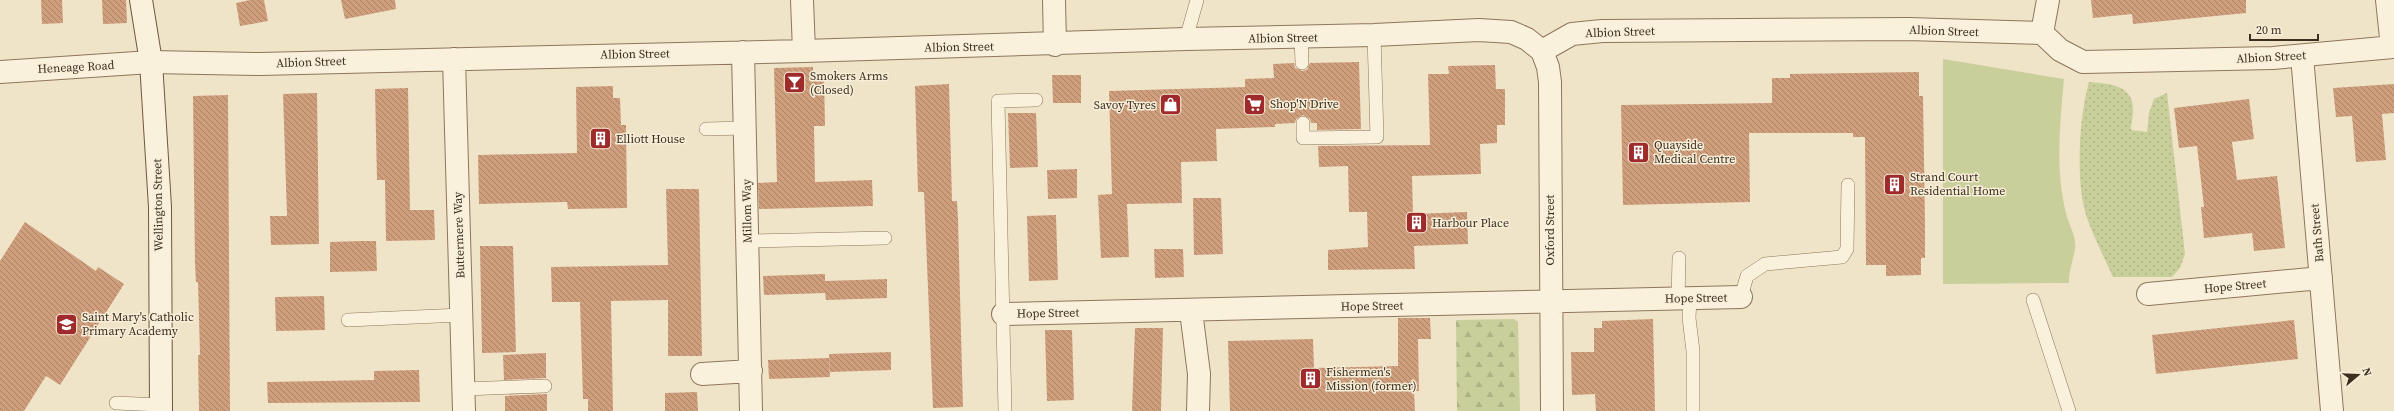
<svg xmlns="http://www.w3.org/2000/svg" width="2394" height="411" font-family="'Source Serif 4',serif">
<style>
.grass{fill:url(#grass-dots)}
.forest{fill:url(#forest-firs)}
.park{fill:#c9cf9b}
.building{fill:url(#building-back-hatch)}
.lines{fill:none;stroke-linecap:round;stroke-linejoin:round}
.lane-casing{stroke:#8d765c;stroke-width:14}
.street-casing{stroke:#8d765c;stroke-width:24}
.secondary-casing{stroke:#6f573f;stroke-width:24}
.lane{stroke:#faf1dc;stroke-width:13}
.street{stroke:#faf1dc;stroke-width:22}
.secondary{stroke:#faf1dc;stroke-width:22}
.labels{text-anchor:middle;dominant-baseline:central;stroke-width:3;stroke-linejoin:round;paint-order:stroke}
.street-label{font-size:12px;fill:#3d2e20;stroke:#f7eed8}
.poi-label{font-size:12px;fill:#3d2e20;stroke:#f7eed8;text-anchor:start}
</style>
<defs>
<pattern id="grass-dots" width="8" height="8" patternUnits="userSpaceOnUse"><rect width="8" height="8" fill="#c9cf9b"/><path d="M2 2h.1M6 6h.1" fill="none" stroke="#aeb285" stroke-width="1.8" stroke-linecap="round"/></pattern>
<pattern id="forest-firs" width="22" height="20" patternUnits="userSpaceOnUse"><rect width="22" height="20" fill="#c9cf9b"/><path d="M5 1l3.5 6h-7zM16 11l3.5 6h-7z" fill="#aeb285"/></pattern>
<pattern id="building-back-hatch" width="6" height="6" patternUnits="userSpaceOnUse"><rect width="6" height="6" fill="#cf9f7d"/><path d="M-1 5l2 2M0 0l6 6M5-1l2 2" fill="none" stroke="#a98266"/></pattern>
</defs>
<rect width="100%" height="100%" fill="#f0e4c8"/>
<path class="grass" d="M 2089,82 C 2109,84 2134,84 2133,111 C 2133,117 2131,124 2131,130 L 2147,132 L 2149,113 L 2154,99 L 2167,93 L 2185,254 L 2180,268 L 2172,277 L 2113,277 C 2104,257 2094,238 2087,218 C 2075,183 2079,117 2089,82 Z"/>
<path class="forest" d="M 1514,319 L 1518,322 L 1520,411 L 1457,411 L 1456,320 Z"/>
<path class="park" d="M 1943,59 L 2064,79 C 2060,123 2055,169 2066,213 C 2068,222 2074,232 2075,242 C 2077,250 2068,271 2069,283 L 1943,284 Z"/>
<path class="building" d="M 41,0 L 62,0 L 63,23 L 42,24 Z
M 102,0 L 126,0 L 127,23 L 103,24 Z
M 250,0 L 264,0 L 268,21 L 240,26 L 236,3 Z
M 341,0 L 395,0 L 396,9 L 345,19 Z
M 2091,0 L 2246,0 L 2246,13 L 2133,24 L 2132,14 L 2093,18 Z
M 1359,62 L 1361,129 L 1317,130 L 1317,123 L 1311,123 L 1310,119 L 1303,115 L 1296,119 L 1295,123 L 1275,124 L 1275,127 L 1216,129 L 1217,161 L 1181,162 L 1182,203 L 1127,204 L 1129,257 L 1101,258 L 1098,195 L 1112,194 L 1109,91 L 1245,87 L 1245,79 L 1274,78 L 1273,64 L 1294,63 L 1295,68 L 1302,71 L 1307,70 L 1310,63 Z
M 1495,65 L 1496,89 L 1505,89 L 1505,125 L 1497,125 L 1497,143 L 1480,144 L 1481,174 L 1412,176 L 1413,214 L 1467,212 L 1468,244 L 1414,246 L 1415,269 L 1328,270 L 1328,250 L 1368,247 L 1367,212 L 1349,212 L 1348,166 L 1319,167 L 1318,146 L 1430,145 L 1428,74 L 1449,74 L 1448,66 Z
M 813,67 L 813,76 L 824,76 L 825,126 L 814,126 L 815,182 L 872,180 L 873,206 L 759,209 L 758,183 L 777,182 L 774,68 Z
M 1919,72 L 1919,96 L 1923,96 L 1925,223 L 1925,258 L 1921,258 L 1921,275 L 1886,276 L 1886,265 L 1866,265 L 1865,137 L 1853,137 L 1853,133 L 1749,133 L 1750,202 L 1623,205 L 1621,105 L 1772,103 L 1772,78 L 1790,78 L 1790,74 Z
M 1052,75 L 1081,75 L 1081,103 L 1053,103 Z
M 949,84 L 952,201 L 957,201 L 958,219 L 963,407 L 933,408 L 924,192 L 918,192 L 915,86 Z
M 2394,84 L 2394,113 L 2382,114 L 2386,160 L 2356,162 L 2352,116 L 2336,117 L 2333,88 Z
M 613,86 L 613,98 L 620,98 L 621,125 L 626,125 L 627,208 L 568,209 L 567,202 L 479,204 L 478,155 L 577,153 L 576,87 Z
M 408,88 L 410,210 L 434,210 L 435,240 L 386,241 L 385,180 L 377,180 L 375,89 Z
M 317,93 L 319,244 L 271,245 L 270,216 L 287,216 L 283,94 Z
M 228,95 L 230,411 L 199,411 L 198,355 L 200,355 L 198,282 L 196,282 L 195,264 L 193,96 Z
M 2249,99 L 2254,139 L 2232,142 L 2237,180 L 2277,176 L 2285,248 L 2254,251 L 2252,233 L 2204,238 L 2201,207 L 2204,207 L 2197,146 L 2179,148 L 2174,108 Z
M 1008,113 L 1036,113 L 1038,167 L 1010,168 Z
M 1077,169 L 1077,198 L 1048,199 L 1047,170 Z
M 666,189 L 699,189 L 702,356 L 668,356 L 668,300 L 611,301 L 613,411 L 588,411 L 588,399 L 583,399 L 580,302 L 552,302 L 551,267 L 668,265 Z
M 1193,198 L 1221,198 L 1223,254 L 1194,255 Z
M 1056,215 L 1058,280 L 1029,281 L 1027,216 Z
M 25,222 L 96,271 L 98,267 L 124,284 L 60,385 L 46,376 L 24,411 L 0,411 L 0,261 Z
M 362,241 L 376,241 L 377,271 L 330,272 L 330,242 Z
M 480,246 L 513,246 L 516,352 L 482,353 Z
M 1154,249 L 1183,249 L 1184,277 L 1155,278 Z
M 825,274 L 825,281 L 887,279 L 887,298 L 826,300 L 825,293 L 764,295 L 763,276 Z
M 324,296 L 325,330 L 276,331 L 275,297 Z
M 1398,318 L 1430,318 L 1431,339 L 1418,339 L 1419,391 L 1414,391 L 1415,411 L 1230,411 L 1228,341 L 1313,339 L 1314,368 L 1398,366 Z
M 1653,319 L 1655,411 L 1596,411 L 1595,394 L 1572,395 L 1571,352 L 1594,352 L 1594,328 L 1602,328 L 1602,321 Z
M 2294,320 L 2298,359 L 2156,374 L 2152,335 Z
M 1135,328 L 1163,328 L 1161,411 L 1132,411 Z
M 1045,330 L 1072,330 L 1074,400 L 1047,401 Z
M 891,352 L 891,370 L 830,372 L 829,354 Z
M 546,353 L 546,378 L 504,380 L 503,355 Z
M 829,358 L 830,377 L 769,379 L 768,360 Z
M 419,370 L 420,402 L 268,403 L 267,382 L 374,380 L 374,371 Z
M 697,392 L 698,411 L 665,411 L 665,393 Z
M 547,394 L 547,411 L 505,411 L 505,396 Z"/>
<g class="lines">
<defs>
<path id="lane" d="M 1301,38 L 1302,63
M 1186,39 L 1197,0
M 1303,123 L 1303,138 L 1377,137 L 1374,35
M 706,129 L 745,128
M 748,241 L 885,238
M 1741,297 L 1747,276 L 1765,264 L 1842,257 L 1847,249 L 1848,185
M 1678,299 L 1679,258
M 1690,299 L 1689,318 L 1693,351 L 1693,411
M 2033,300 L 2069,411
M 348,320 L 461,315
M 464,389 L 545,386
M 116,403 L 160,405
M 1005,411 L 998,101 L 1036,100"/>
<path id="street" d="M 802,0 L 804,51
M 1054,0 L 1055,45
M 2387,0 L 2392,47
M 2042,33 L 2048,0
M 1542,51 L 1572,34 L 1602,31 L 1908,29 L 2042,33 L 2060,50 L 2083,62 L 2273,58 L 2394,47
M 1542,51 L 1548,67 L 1550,82 L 1552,411
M 743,52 L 751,411
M 2302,56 L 2332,411
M 454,59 L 464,411
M 0,72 L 151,62 L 260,64 L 804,51 L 1186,39 L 1374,35 L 1479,30 L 1511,32 L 1527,39 L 1542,51
M 2148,294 L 2321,278
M 1191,311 L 1199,374 L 1198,411
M 1003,314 L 1741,297
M 702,374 L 751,371"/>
<path id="secondary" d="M 141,0 L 151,62 L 160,207 L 161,411"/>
</defs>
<use href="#lane" class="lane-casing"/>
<use href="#street" class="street-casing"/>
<use href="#secondary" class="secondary-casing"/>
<use href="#lane" class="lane"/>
<use href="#street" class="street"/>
<use href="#secondary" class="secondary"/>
</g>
<defs>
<symbol id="bar-square" viewBox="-11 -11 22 22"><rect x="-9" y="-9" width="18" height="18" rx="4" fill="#9e2a2b" stroke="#f7eed8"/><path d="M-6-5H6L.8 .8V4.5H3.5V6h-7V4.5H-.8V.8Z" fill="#fff"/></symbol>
<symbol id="supermarket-square" viewBox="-11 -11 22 22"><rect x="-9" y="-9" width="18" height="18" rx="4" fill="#9e2a2b" stroke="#f7eed8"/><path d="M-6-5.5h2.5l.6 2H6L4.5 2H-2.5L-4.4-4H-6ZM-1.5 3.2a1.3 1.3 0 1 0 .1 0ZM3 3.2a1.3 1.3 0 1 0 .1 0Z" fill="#fff"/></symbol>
<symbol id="shop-square" viewBox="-11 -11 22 22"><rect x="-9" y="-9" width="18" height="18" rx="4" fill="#9e2a2b" stroke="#f7eed8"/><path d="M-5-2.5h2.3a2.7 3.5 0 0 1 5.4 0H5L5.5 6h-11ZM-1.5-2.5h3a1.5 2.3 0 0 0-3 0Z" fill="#fff"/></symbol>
<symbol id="building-square" viewBox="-11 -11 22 22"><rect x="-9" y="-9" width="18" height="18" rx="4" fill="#9e2a2b" stroke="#f7eed8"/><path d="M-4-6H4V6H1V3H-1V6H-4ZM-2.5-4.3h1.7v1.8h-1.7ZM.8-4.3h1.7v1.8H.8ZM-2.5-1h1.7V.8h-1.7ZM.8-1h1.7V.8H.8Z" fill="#fff"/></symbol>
<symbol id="school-square" viewBox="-11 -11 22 22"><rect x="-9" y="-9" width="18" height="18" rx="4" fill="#9e2a2b" stroke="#f7eed8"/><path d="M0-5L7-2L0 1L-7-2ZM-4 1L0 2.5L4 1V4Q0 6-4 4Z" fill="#fff"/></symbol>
</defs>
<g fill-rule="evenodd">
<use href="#bar-square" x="782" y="70" width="25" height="25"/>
<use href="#supermarket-square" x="1242" y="92" width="25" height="25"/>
<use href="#shop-square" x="1158" y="92" width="25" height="25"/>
<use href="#building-square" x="588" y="126" width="25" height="25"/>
<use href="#building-square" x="1626" y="140" width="25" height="25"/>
<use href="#building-square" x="1882" y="172" width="25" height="25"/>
<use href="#building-square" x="1404" y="210" width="25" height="25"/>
<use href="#school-square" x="54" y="312" width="25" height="25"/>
<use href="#building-square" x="1298" y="366" width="25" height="25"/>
</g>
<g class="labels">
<g class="street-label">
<text transform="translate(1944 31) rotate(2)">Albion Street</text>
<text transform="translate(1620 32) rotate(-2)">Albion Street</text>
<text transform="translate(1283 38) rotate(-1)">Albion Street</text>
<text transform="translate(959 47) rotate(-1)">Albion Street</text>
<text transform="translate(635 54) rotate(-1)">Albion Street</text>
<text transform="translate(2271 57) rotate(-3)">Albion Street</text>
<text transform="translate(311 62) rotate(-2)">Albion Street</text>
<text transform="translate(76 67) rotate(-3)">Heneage Road</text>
<text transform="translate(158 205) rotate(-91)">Wellington Street</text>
<text transform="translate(747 211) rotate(-91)">Millom Way</text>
<text transform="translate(1550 230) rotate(-90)">Oxford Street</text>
<text transform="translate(2317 233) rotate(-95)">Bath Street</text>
<text transform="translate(459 235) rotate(-92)">Buttermere Way</text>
<text transform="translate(2235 286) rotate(-5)">Hope Street</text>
<text transform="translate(1696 298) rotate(-1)">Hope Street</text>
<text transform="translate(1372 306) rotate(-1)">Hope Street</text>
<text transform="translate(1048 313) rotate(-1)">Hope Street</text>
</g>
<g class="poi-label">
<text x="810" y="76">Smokers Arms<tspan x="810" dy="14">(Closed)</tspan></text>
<text x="1270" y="104">Shop'N Drive</text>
<text x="1156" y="105" text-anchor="end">Savoy Tyres</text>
<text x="616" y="139">Elliott House</text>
<text x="1654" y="145">Quayside<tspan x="1654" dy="14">Medical Centre</tspan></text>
<text x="1910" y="177">Strand Court<tspan x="1910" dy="14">Residential Home</tspan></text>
<text x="1432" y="223">Harbour Place</text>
<text x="82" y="317">Saint Mary's Catholic<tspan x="82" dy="14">Primary Academy</tspan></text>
<text x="1326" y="372">Fishermen's<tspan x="1326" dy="14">Mission (former)</tspan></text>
</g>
</g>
<g transform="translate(2358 375) rotate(71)" stroke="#f7eed8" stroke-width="3" paint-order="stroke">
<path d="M0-3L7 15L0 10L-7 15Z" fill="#3d2e20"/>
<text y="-6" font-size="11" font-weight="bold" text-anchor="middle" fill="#3d2e20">N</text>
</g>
<path d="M2250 34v6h68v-6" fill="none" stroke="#3d2e20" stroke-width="2"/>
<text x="2256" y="34" font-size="12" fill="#3d2e20" stroke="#f7eed8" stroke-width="3" paint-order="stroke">20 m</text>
</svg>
